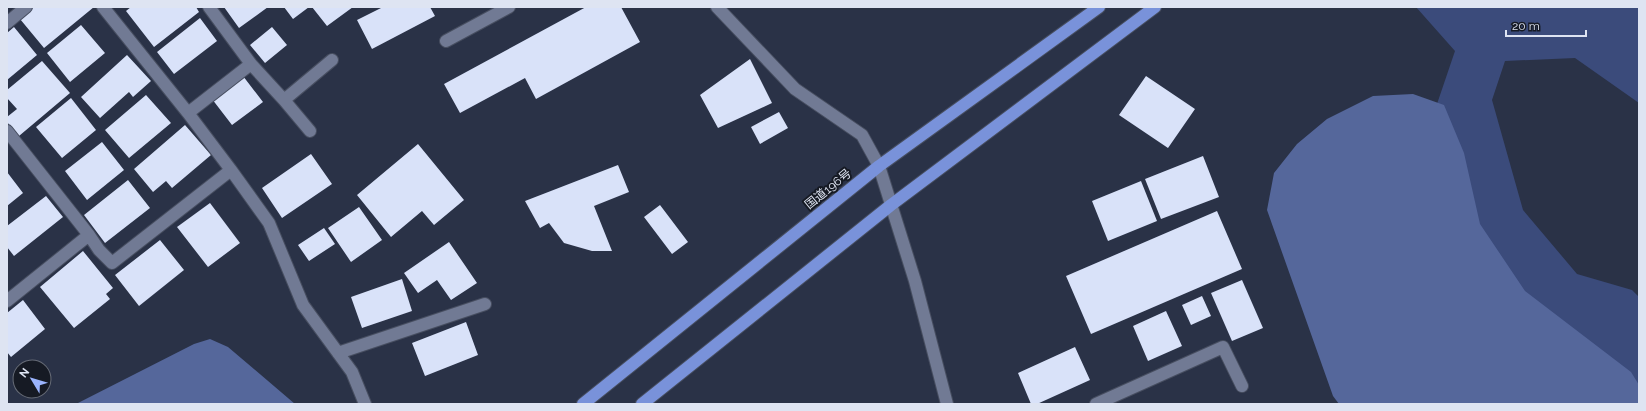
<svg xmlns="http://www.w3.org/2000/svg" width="1646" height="411" font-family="Raleway,'Noto Sans JP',sans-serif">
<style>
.green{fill:#3b4b7b}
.water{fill:#55679b}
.building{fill:#d9e2f9}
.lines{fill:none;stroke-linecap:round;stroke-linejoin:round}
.minor-casing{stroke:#474e60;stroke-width:14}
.highway-casing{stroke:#474e60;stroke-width:14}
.minor{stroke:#717a94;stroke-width:12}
.highway{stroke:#7992da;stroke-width:12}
.labels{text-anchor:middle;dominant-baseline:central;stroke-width:4;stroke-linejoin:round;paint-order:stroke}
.street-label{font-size:12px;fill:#dee4f2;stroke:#161a24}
</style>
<rect width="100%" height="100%" fill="#2a3247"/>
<path class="green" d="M 1416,7 L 1639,7 L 1639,103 L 1575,58 L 1505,61 L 1492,100 L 1523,210 L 1577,274 L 1632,290 L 1639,297 L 1639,404 L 1348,404 L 1420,154 L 1455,51 Z"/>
<path class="water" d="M 1413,94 L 1444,105 L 1464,153 L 1480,224 L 1525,291 L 1631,372 L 1639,385 L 1639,404 L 1339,404 L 1333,396 L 1267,210 L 1274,173 L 1297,144 L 1327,119 L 1373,96 Z
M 210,339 L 228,347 L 295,404 L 76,404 L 194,344 Z"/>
<path class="building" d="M 34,7 L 94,7 L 44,48 L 20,19 Z
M 131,7 L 196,7 L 199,12 L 154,47 L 126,11 Z
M 224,7 L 268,7 L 239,28 Z
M 284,7 L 309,7 L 293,19 Z
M 312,7 L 353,7 L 327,26 Z
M 383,7 L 430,7 L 435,16 L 372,49 L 357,20 Z
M 586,7 L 621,7 L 640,42 L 536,99 L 525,78 L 460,113 L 444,84 Z
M 200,18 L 217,41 L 174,74 L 157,52 Z
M 81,25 L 105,53 L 70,82 L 47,53 Z
M 14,27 L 37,55 L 7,80 L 7,33 Z
M 272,27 L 287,45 L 265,63 L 250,45 Z
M 127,55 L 151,81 L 133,97 L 129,92 L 100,118 L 81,97 Z
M 750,59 L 772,103 L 718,128 L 700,95 Z
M 42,61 L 70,93 L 19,136 L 7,122 L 7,117 L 17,109 L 7,98 L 7,90 Z
M 243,76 L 263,102 L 232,125 L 212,99 Z
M 1146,76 L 1195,109 L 1168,148 L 1119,115 Z
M 146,95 L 171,123 L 129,158 L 105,130 Z
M 71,98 L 96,130 L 62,158 L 36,127 Z
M 779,112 L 788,128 L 760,144 L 751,127 Z
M 185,125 L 211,155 L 172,188 L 166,181 L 153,192 L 134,169 Z
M 102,142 L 124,170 L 87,200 L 65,171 Z
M 418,144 L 464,200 L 434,225 L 422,211 L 391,237 L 357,195 Z
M 311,154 L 332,184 L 282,218 L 262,188 Z
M 1203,156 L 1219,197 L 1161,219 L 1145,179 Z
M 618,165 L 629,192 L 594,206 L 612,251 L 592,251 L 564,243 L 549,223 L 540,228 L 525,201 Z
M 7,172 L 23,193 L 7,206 Z
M 128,180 L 150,208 L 105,243 L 84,215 Z
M 1141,181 L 1157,221 L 1108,241 L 1092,201 Z
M 46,196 L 63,217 L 14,256 L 7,247 L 7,226 Z
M 210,203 L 240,243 L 208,267 L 177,227 Z
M 660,205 L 688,242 L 672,254 L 644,217 Z
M 359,207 L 382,240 L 351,262 L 328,228 Z
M 1217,211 L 1242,269 L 1091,334 L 1066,276 Z
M 324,228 L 335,244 L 309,261 L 298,245 Z
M 160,240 L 184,270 L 139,306 L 115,275 Z
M 449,242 L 477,283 L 451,300 L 437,280 L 418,293 L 404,273 Z
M 83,251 L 113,288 L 106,294 L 110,299 L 74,328 L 40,287 Z
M 402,279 L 412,311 L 362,328 L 351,297 Z
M 1242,280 L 1263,328 L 1232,341 L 1211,293 Z
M 1202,296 L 1211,316 L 1191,325 L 1182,305 Z
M 23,300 L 45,329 L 11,357 L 7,352 L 7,313 Z
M 1166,311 L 1182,346 L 1148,361 L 1133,326 Z
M 466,322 L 478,355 L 425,376 L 412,343 Z
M 1075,347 L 1090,380 L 1037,404 L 1031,404 L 1018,373 Z"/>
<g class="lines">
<defs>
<path id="minor" d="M 103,7 L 188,113 L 231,170 L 269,223 L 303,305 L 352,372 L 365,404
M 209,7 L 251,64 L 284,100 L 332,60
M 717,7 L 795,89 L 862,135 L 879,166 L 915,281 L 947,404
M 7,23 L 26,7
M 446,41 L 509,7
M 284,100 L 310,131
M 188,113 L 251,64
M 7,131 L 89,235 L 99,250 L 112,263 L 231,170
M 7,301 L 89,235
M 338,353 L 485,304
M 1096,404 L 1223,347 L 1242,386"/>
<path id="highway" d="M 583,404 L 879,166 L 1099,7
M 642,404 L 891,205 L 1155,7"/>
</defs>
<use href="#minor" class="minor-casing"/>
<use href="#highway" class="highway-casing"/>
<use href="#minor" class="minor"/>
<use href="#highway" class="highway"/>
</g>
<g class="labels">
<g class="street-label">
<text transform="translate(828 189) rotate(-39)">国道196号</text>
</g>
</g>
<rect width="1646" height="411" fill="none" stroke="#dee4f2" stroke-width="16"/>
<g transform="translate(32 379) rotate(308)"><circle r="19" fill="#161a24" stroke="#666b76"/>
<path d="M0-3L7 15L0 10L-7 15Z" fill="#9bb4fd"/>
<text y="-6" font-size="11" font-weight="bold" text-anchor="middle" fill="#dee4f2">N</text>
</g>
<path d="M1506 30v6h80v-6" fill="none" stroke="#dee4f2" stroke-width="2"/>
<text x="1512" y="30" font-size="12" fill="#dee4f2" stroke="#161a24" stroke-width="3" paint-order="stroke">20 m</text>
</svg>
